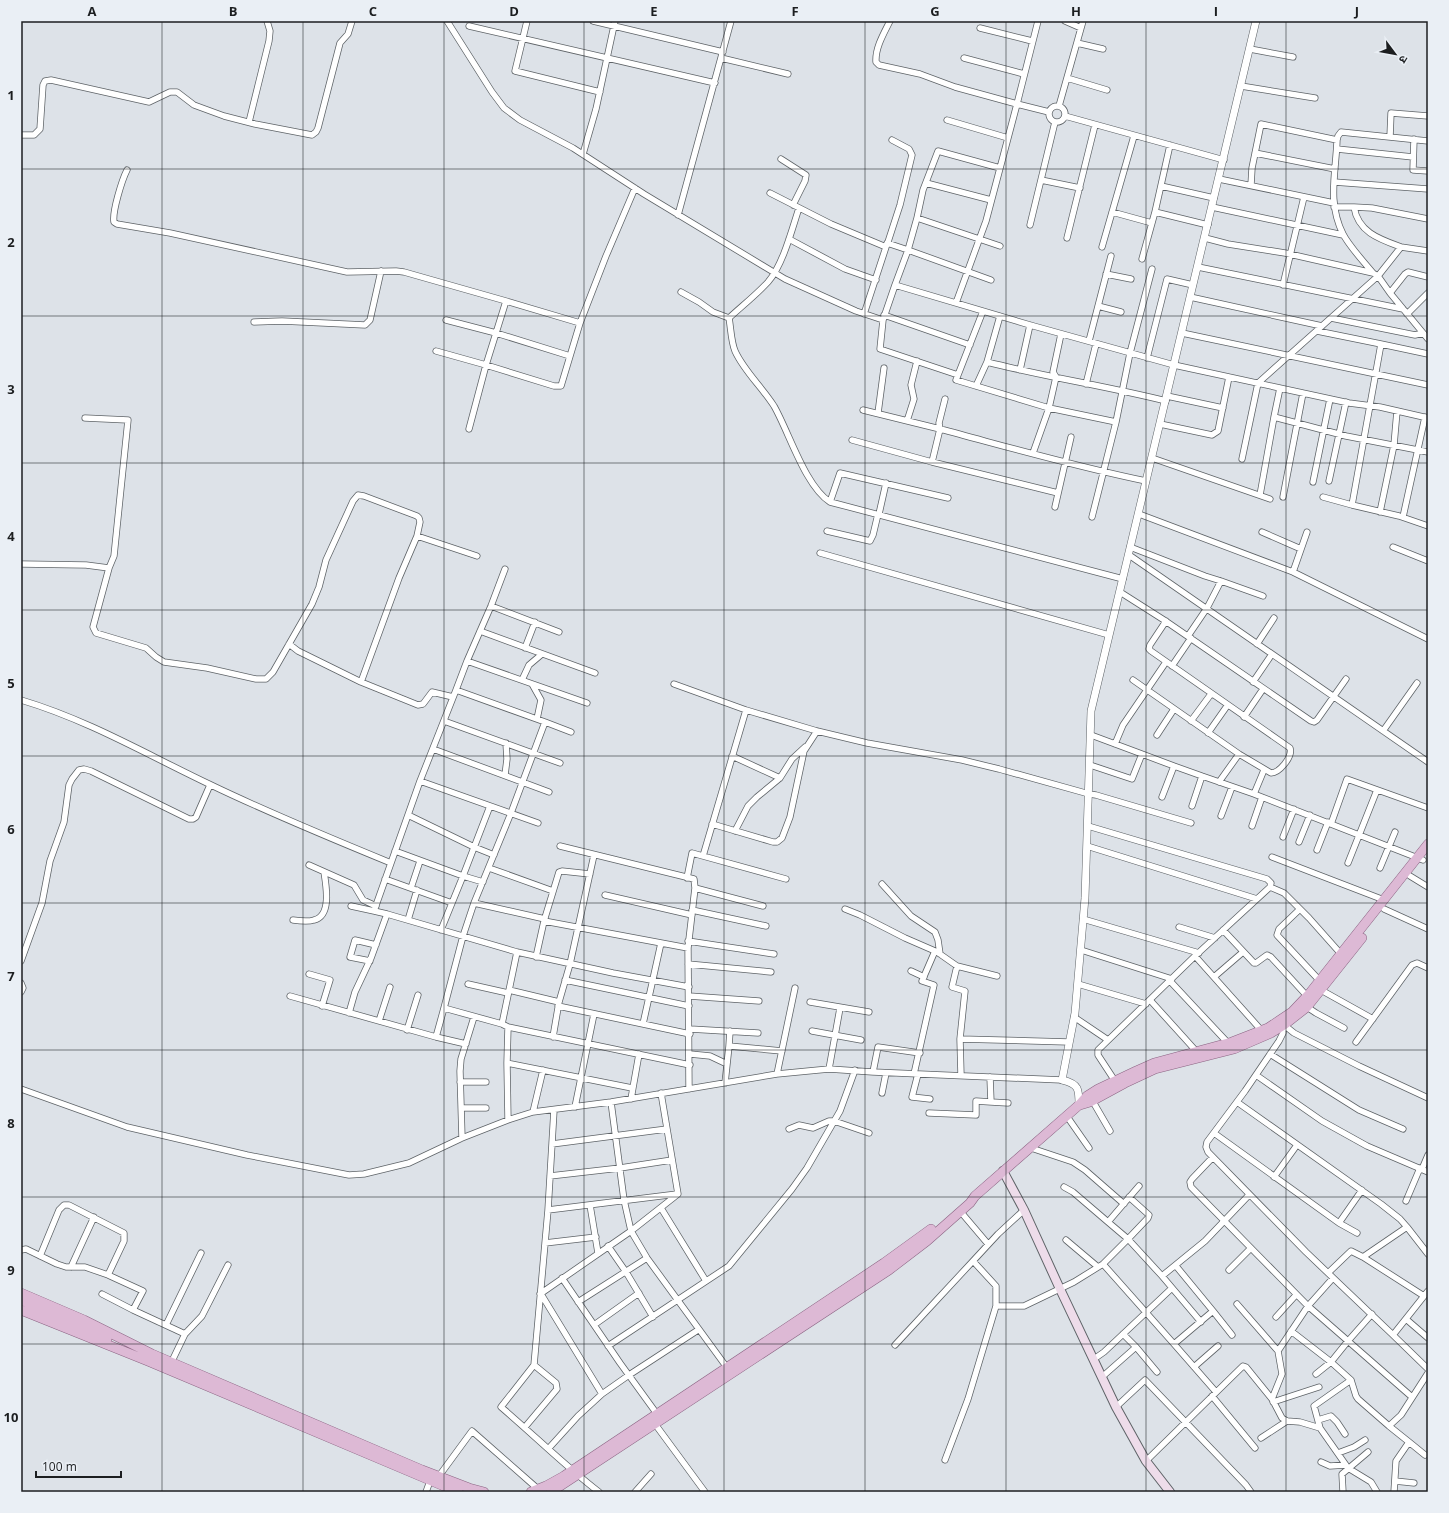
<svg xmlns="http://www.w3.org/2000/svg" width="1449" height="1513" font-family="'Open Sans','Noto Sans Devanagari',sans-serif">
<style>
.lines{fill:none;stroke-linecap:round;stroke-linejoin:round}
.minor-casing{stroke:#5e6367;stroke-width:7}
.tertiary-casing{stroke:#5e6367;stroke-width:8}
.secondary-casing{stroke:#5e6367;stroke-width:10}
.primary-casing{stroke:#8b6483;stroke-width:10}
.minor{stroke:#fff;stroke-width:5.5}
.tertiary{stroke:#fff;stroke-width:7}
.secondary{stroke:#eedcea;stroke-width:8}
.primary{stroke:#ddb9d5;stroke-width:9}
.grid{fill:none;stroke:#1c1e20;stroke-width:1;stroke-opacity:0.55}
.neatline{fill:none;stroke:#1c1e20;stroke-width:1.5}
.grid-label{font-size:13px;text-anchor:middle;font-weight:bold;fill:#1c1e20}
</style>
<rect width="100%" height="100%" fill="#dde2e8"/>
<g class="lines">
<defs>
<path id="minor" d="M 447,21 L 492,92 L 504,108 L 520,120 L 573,148 L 644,194 L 785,279 L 856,311 L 883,320 L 895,285 L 1030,325 L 1174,365 L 1349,403 L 1380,407 L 1428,418
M 527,21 L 515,71 L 600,92
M 593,21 L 723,52
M 890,21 C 884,33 875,48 876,62 L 879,65 L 920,74 L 955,87 L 1017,104 L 986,221 L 956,303
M 1038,21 L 1017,104 L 1049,112
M 1065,21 L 1081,28
M 469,26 L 715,83
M 980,28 L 1032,41
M 1077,43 L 1103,49
M 1250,49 L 1293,57
M 721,58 L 788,74
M 964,58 L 1024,74
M 1067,78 L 1107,90
M 1241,86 L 1315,98
M 1059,106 L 1083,21
M1049 114a8 8 0 1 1 16 0a8 8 0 1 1-16 0Z
M 1065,116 L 1224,160
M 947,120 L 1008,138
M 249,122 L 269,41 L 270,31 L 267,21
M 21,135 L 34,135 L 40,129 L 43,85 L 45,81 L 51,80 L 149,102 L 170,92 L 177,92 L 194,105 L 224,116 L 255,124 L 312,135 L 316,132 L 318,128 L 340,43 L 348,34 L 352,21
M 1390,137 L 1391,113 L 1428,116
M 1414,139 L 1413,170 L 1428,171
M 1428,141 L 1341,132 L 1338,136 L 1337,140 C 1336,173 1327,202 1343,234 C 1349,246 1364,262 1373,273 L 1378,276 L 1401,247 L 1428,251
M 1170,145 L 1155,212 L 1208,225
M 1337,149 L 1413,157
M 1255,153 L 1335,169
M 583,154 L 596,109 L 615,21
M 781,159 L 806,175 L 805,181 L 793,205
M 127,170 C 122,180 112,212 114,222 L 117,224 L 170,233 L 347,272 L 396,271 L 404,272 L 506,301 L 486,365 L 554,386 L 561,386 L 580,323 L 606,256 L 635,188
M 1219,179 L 1334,203
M 1041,180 L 1080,188
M 1334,182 L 1428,189
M 926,183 L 991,200
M 1251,185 L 1252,168 L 1261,124 L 1337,140
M 1161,186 L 1214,198
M 770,193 L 831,224 L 886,247 L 864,314
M 1212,207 L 1343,235
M 1334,207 L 1354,207 C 1358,232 1379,239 1401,247
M 1354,207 L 1372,208 L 1428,219
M 1112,212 L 1152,223
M 678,215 L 731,21
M 917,218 L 923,190 L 938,151 L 1000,168
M 1030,225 L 1055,122
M 1067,238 L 1095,125
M 1205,238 L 1228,244 L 1285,253 L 1373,273
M 789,239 L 845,269 L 876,280
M 887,243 L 908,250 L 917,218 L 1000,246
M 887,245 L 900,205 L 912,155 L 909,149 L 892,140
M 1102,247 L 1134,136
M 1142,259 L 1155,212
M 1198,267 L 1403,309
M 1106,274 L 1131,279
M 895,285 L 908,250 L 991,280
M 1283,285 L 1304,197
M 681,292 L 699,302 L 713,312 L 729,318 C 742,306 756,295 768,282 C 783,265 792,229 799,208
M 1390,293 L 1405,274 L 1408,272 L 1428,277
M 1190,297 L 1322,326
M 506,301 L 580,323
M 1098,306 L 1121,312
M 983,311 L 956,380 L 1049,408 L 1116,422 L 1092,517
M 1407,314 L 1428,293
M 884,315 L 970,345
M 729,318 C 731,329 731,341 735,351 C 744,371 762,387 774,406 C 789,432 805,486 830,502
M 1331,318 L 1415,335 L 1423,333
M 446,320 L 496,333 L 570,356
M 883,320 L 880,349 L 958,375
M 254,322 L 282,321 L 365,325 L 370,320 L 381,271
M 1317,331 L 1381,344 L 1352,505 L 1399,516 L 1428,526
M 1182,333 L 1428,385
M 1089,341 L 1111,256
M 1381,344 L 1428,354
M 436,351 L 486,365 L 469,429
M 1147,358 L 1167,279 L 1193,285
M 987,362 L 1000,316
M 1020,370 L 1030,325
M 1056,377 L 1053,372 L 1061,334
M 1086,384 L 1096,344
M 976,386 L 987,362 C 1046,377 1106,386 1166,401
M 1167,396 L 1223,408
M 945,399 L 939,423 L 940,429 C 1008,447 1077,467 1146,481
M 863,410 L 940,429 L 932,462
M 878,413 L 884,368
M 1274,417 L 1280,388
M 85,418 L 128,420 L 114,556 L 109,568
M 907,421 L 914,399 L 911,385 L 917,361
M 1116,422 L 1130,353 L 1152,269
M 1160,424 L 1212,435 L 1218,431 L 1229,377
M 852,440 L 932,462 L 1058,493
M 1033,453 L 1049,408 L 1056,377
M 1152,458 L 1270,499
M 1242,459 L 1258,383 L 1378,276 L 1390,293 L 1428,339
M 1329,481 L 1346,402
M 1313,482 L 1330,399
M 1260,495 L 1274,417 L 1346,436 L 1428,452
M 1283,497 L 1303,393
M 1323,497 L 1352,505
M 948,498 L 840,473 L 830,502 L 1123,579
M 1055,507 L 1071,437
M 1380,512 L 1394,445 L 1397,411
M 879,514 L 886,483
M 1139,514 L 1293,572 L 1428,639
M 1403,517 L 1425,417
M 827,531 L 870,541 L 873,535 L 878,514
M 1262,532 L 1301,549
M 417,536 L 477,556
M 1130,547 L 1205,576 L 1221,581 L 1263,596
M 1393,547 L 1428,561
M 820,553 L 1109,635
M 1129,555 L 1428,762
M 21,564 L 86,565 L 109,568 L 93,627 L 96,633 L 146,648 L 156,657 L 164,662 L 207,668 L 256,679 L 266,679 L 273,672 L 312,604 L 319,587 L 326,560 L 353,501 L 358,495 L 364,496 L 417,516 L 419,518 L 420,522 L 417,536 L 399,578 L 361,682
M 1293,572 L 1307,532
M 1120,592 L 1164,620 L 1311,721 L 1314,722 L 1317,720 L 1346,679
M 491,606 L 559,632
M 480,631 L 595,673
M 1188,636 L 1207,608 L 1221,581
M 289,644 L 298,651 L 361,682 L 418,705 L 423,704 L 432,692 L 453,697
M 1257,644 L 1274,618
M 525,648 L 535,622
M 467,661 L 491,606 L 505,569
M 1172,666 L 1191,638
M 522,680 L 529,665 L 542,654
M 1133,680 L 1239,754 L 1271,773 C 1279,773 1293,757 1290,748 L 1151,651 L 1149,649 L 1150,645 L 1166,621
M 1253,682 L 1272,654
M 532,684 L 541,700 L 537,719
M 674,684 L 746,710
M 456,690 L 467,661 L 587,703
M 21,700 C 88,720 146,754 209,784 C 269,813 330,838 391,863
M 1244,717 L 1263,689
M 444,721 L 560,763
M 1191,721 L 1211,694
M 545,722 L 571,732
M 1383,731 L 1417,683
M 1208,733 L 1227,706
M 1157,735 L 1174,709
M 1115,744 L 1123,725 L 1166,662
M 433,749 L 549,792
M 1142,754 L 1174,766 L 1162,797
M 732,756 L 780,778
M 1090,765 L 1132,779 L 1142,754 L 1091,735
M 1174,766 L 1202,776 L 1192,806
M 505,775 L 507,759 L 506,743
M 1202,776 L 1254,794 L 1264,770
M 420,781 L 538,823
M 1219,782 L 1239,754
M 1254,794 L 1423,860
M 408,815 L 474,847 L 494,855
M 1221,816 L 1232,787
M 712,824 L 773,842 L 777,842 L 782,838 L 790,817 L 804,751 L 817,731
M 1331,824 L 1347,779 L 1428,808
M 1088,826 L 1267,879 L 1271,883 L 1270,887
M 1252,826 L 1262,797
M 735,831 L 748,806 L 757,797 L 780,778 L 792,759 L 805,747
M 1283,837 L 1294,809
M 1299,842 L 1310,815
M 560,846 L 694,879 L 695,888
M 1087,846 L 1257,899
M 1317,850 L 1328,822
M 395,851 L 463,876 L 490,806
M 703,856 L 746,710 L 817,731 L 867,743 L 962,760 L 999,769 L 1089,794 L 1096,795 L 1191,823
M 1272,857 L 1384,900
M 1348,863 L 1377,790
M 309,865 L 354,885 L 363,900 L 376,906
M 489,868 L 553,891
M 1380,868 L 1395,832
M 1410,876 L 1428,887
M 687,878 L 692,853 L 786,879
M 385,879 L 452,903
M 882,884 L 911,916 L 935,932 L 938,940 L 940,954
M 411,888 L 420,861
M 605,895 L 692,915
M 474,903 L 545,919
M 351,906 L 374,911
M 845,909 L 860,915 L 905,938 L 935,951 L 922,981 L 934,985 L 914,1074
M 1300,909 L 1279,929 L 1277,935 L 1320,981
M 1384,909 L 1428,929
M 692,910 L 766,926
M 387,914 L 374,911 L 420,781 L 456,690 L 545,722 L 511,813 L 474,903 L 463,936 L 444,1008
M 1083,919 L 1199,953
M 293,920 C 300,921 308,922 314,920 C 332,916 326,885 324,872
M 408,920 L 417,890
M 544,921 L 559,872 L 562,871 L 590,874
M 1179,927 L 1215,938
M 441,930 L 463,876 L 483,882
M 1223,930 L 1254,963 L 1256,963 L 1267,955 L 1271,957 L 1307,996
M 688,941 L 774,954
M 1081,950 L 1172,979
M 937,952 L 957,966 L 997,976
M 536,957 L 544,921 L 688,948
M 21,961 L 42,903 L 50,861 L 64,822 L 69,785 L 72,779 L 79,770 L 84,769 L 91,771 L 189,819 L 193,819 L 196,817 L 210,785
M 370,961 L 350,957 L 355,940 L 376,945
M 688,964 L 771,972
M 957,966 L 952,987 L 965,991 L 960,1039 L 1069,1042
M 911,971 L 924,977
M 309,974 L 330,980 L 322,1006
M 1214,977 L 1243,952
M 565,980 L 689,1006
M 1170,981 L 1228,1043
M 21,983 L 23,988 L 21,992
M 468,984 L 508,993
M 1078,984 L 1146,1004
M 509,990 L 559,1002
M 1321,990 L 1373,1019
M 290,996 L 436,1037 L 444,1008 L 502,1024 L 517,952 L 613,973 L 689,987
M 689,996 L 759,1001
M 1150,1000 L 1197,1052
M 810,1002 L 869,1012
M 558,1006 L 690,1034
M 1307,1007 L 1316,1013 L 1344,1028
M 349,1013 L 355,992 L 371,958 L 387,914 L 517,952
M 1074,1017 L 1108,1040
M 379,1021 L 390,987
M 502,1024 L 508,1027 L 690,1065
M 643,1024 L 661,943
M 1283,1025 L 1283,1033 L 1279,1041 L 1245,1091 L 1207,1142 L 1206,1147 L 1208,1152 L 1306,1252 L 1393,1335 L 1428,1291
M 1284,1025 L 1294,1033 L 1359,1066 L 1428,1098
M 508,1027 L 507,1063 L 632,1088
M 690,1029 L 758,1033
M 407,1030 L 418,995
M 730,1031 L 729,1046 L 782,1051
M 812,1031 L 861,1040
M 1262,1031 L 1195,956 L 1270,887 L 1284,893 L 1309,918 L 1341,954
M 436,1037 L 466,1044
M 553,1037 L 559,1002 L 570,964 L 594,855
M 960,1039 L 961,1075
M 1356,1042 L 1412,965 L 1417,963 L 1428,968
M 690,1054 L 710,1056 L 727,1064
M 1270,1054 L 1359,1110 L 1403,1129
M 507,1063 L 508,1120
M 829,1069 L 840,1008
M 873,1072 L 878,1047 L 920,1053
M 777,1074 L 795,988
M 918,1074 L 912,1097 L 930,1099
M 1256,1075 L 1322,1121 L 1367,1146 L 1428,1172
M 1115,1081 L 1098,1055 L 1098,1050 L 1195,956
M 460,1082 L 486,1082
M 725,1083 L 729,1046
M 21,1089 L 127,1127 L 247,1155 L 349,1175 L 364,1174 L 409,1163 L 462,1138 L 508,1120 L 533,1112 L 611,1102 L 777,1074 L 829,1069 L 873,1072 L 1062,1080
M 689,1089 L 688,948 L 695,888 L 763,906
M 882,1093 L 886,1073
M 631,1099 L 639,1054
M 1092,1100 L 1110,1131
M 611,1102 L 624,1200 L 631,1231 L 647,1258 L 728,1369
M 991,1102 L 1008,1103
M 1237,1102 L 1381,1204 L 1400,1219 L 1407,1227 L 1363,1257 L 1351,1251 L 1328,1273
M 575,1107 L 594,1014
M 462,1108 L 486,1108
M 554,1110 L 548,1210 L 534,1365 L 501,1407 C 534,1435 565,1466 599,1492
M 533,1112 L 543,1070
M 929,1113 L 976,1115 L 976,1101 L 991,1102 L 990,1077
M 1066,1115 L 1089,1148
M 789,1129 L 799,1125 L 813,1128 L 829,1121 L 834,1121 L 869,1133
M 1214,1133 L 1339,1223 L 1357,1233
M 462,1138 L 460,1071 L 461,1059 L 474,1017
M 552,1144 L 667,1129
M 1031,1148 L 1073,1162 L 1085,1170 L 1124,1204
M 1213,1157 L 1192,1179 L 1190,1182 L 1191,1187 L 1308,1306 L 1348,1341 L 1372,1314
M 1422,1169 L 1428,1155
M 550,1176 L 620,1168 L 672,1160
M 1274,1177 L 1297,1145
M 1064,1187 L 1073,1192 L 1108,1222
M 1129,1197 L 1149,1215 L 1148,1218 L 1128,1239 L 1108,1222 L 1139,1186
M 1406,1201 L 1420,1168
M 590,1205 L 598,1253
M 661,1208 L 706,1281
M 548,1210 L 677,1194
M 960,1211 L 988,1244
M 1339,1223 L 1362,1190
M 1407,1227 L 1428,1254
M 1066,1240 L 1098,1267
M 545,1243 L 596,1237
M 608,1246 L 626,1272 L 653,1317
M 21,1250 L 26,1249 L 57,1264 L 66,1267 L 85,1267 L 108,1275 L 143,1291 L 133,1310 L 185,1334
M 40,1256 L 59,1210 L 64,1205 L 69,1205 L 124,1233 L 124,1241 L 108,1275
M 1363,1257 L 1424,1296
M 1103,1264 L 1174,1344
M 1176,1266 L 1213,1311 L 1174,1344 L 1216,1392
M 71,1267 L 94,1217
M 1229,1270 L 1251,1248
M 1162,1276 L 1201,1322
M 562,1278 L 620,1363 L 657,1414
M 102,1294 L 133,1310
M 540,1294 L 631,1231 L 678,1194 L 661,1093
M 541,1294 L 602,1394 L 629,1375 L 698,1330
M 578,1302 L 647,1258
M 1237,1304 L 1278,1351
M 996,1306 L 996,1286 L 973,1261 L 998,1234 L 1024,1210
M 1213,1311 L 1232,1335
M 1276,1317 L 1296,1295
M 1406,1319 L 1428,1338
M 166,1325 L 201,1253
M 594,1325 L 639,1293
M 1291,1331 L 1331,1362 L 1348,1341 L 1412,1397
M 1393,1335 L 1428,1369
M 895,1345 L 973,1261
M 608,1346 L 729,1266 L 792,1189 L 807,1168 L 840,1111 L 855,1070
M 1136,1347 L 1157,1372
M 173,1359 L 185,1334 L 202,1316 L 228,1265
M 1094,1359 L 1104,1352 L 1172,1288
M 1194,1367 L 1218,1346
M 1316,1374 L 1331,1362 L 1351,1380 L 1314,1406 L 1320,1428
M 1102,1377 L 1136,1347 L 1123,1334
M 1351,1380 L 1356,1396 L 1358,1399 L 1389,1426 L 1409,1442 L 1396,1461 L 1394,1492
M 1212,1396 L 1255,1448
M 1272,1399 L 1282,1374 L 1278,1351 L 1308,1306 L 1333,1278
M 1273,1402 L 1319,1387
M 1116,1407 L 1145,1380 L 1246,1485 L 1251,1492
M 1318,1420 L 1331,1416 L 1337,1422 L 1345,1434
M 655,1424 L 705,1492
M 1389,1426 L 1401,1415 L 1428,1373
M 525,1427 L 557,1389 L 556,1383 L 534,1365
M 1261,1438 L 1287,1421
M 1409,1442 L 1425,1455
M 549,1448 L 578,1416 L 602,1394
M 1338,1453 L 1354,1447 L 1365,1440
M 945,1460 L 968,1399 L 996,1306 L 1024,1306 L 1074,1282 L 1103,1264 L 1128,1239 L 1162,1276 L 1205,1241 L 1249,1195
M 1146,1461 L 1243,1366 L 1246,1367 L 1272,1399 L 1282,1418 L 1287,1421 L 1300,1422 L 1320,1428 L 1348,1468 L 1371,1482 L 1377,1492
M 1321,1462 L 1330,1466 L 1345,1465
M 439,1476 L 472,1431 L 538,1489
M 1395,1481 L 1414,1483
M 426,1492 L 430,1481
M 635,1492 L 651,1474
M 1343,1492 L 1342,1474 L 1368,1452"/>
<path id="tertiary" d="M 1079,1105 C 1079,1089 1079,1084 1062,1080 L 1075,1013 L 1085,898 L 1091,711 L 1256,21"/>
<path id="secondary" d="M 1003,1171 L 1024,1210 L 1060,1289 L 1116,1407 L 1146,1461 L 1170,1492"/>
<path id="primary" d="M 1080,1105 L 1090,1102 L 1125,1083 L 1155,1069 L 1234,1049 L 1271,1033 L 1284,1025 L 1307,1007 L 1362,938
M 21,1293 L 84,1320 L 152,1354 L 422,1470 L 469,1488 L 484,1492
M 21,1300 L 107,1339
M 21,1310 L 148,1361 L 458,1492
M 531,1492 L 546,1486 L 564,1476 L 884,1263 L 931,1229
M 551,1492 L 889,1270 L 927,1241 L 970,1203 L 975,1196 L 1079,1105 L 1087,1096 L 1098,1089 L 1136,1071 L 1154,1063 L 1232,1042 L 1268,1028 L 1292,1012 L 1309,994 L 1428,844"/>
</defs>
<use href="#minor" class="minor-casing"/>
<use href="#tertiary" class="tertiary-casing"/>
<use href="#secondary" class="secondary-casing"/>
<use href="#primary" class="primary-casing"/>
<use href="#minor" class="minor"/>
<use href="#tertiary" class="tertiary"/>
<use href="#secondary" class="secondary"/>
<use href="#primary" class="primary"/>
</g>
<path class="grid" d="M 162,21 L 162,1492M 303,21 L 303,1492M 444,21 L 444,1492M 584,21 L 584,1492M 724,21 L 724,1492M 865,21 L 865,1492M 1006,21 L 1006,1492M 1146,21 L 1146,1492M 1286,21 L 1286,1492M 21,169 L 1428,169M 21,316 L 1428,316M 21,463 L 1428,463M 21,610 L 1428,610M 21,756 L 1428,756M 21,903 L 1428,903M 21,1050 L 1428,1050M 21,1197 L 1428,1197M 21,1344 L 1428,1344"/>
<rect width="1449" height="1513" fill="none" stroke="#eaeff5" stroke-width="44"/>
<g transform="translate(1395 54) rotate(122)" stroke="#eaeff5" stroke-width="3" paint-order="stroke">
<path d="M0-3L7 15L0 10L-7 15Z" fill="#1c1e20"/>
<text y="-6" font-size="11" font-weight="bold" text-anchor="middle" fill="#1c1e20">उ</text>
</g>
<path d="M36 1471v6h85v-6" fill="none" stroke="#1c1e20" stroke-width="2"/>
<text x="42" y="1471" font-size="12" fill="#1c1e20" stroke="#eaeff5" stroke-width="3" paint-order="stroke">100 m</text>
<rect x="22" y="22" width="1405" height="1469" class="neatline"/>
<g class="grid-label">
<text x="92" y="16">A</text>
<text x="233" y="16">B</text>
<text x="373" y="16">C</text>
<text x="514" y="16">D</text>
<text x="654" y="16">E</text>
<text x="795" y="16">F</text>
<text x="935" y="16">G</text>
<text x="1076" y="16">H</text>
<text x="1216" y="16">I</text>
<text x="1357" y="16">J</text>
<text x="11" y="100">1</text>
<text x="11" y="247">2</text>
<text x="11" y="394">3</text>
<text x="11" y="541">4</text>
<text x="11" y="688">5</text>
<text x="11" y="834">6</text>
<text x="11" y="981">7</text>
<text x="11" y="1128">8</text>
<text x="11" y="1275">9</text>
<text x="11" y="1422">10</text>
</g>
</svg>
